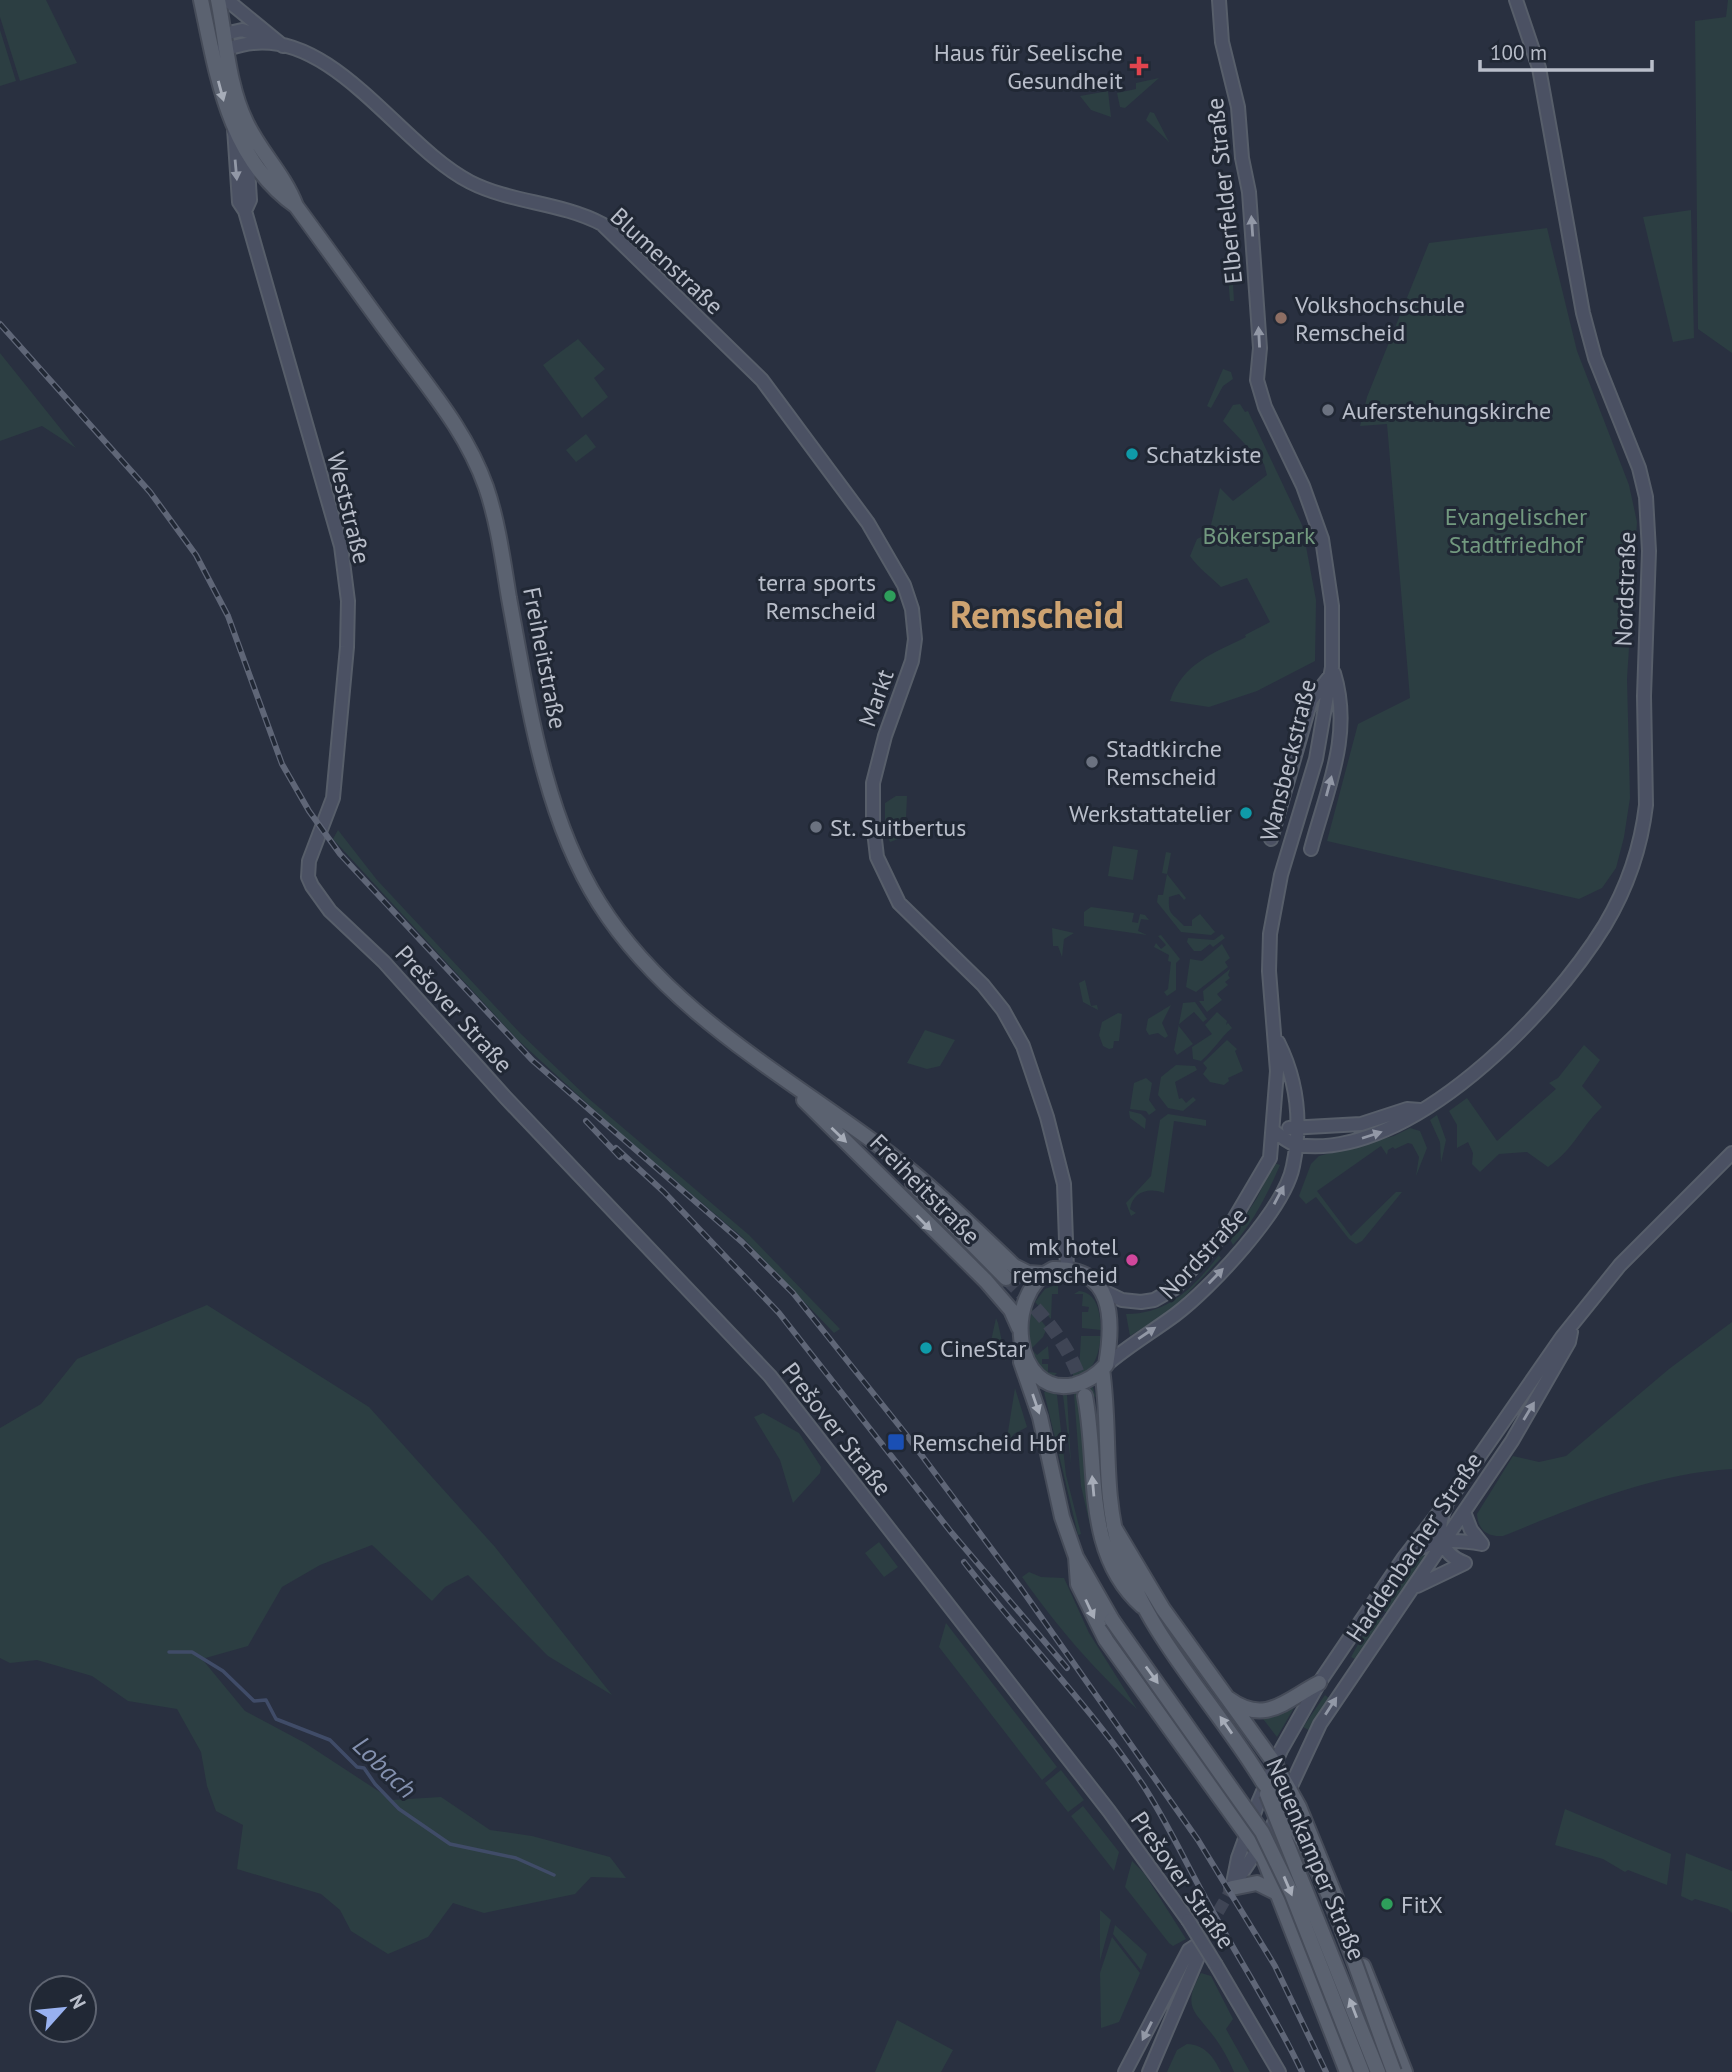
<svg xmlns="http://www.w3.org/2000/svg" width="1732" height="2072" font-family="'PT Sans',sans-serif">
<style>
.green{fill:#2c3e42}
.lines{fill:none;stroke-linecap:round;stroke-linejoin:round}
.stream{stroke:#404c68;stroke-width:3.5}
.secondary-tunnel{stroke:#3f4555;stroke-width:12;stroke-dasharray:12 6;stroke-linecap:butt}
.primary-tunnel{stroke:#3f4555;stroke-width:14;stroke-dasharray:14 7;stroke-linecap:butt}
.secondary-casing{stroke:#575e6a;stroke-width:16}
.primary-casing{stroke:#464c59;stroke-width:18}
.secondary{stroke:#4b5163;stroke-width:12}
.primary{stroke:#5b6270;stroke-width:14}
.rail-casing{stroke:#5f6677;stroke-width:6}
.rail{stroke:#212835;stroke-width:3.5;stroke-dasharray:10;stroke-linecap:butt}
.secondary-bridge-casing{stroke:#575e6a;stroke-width:16;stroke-linecap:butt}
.primary-bridge-casing{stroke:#464c59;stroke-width:18;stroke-linecap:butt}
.secondary-bridge{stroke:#4b5163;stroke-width:12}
.primary-bridge{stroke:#5b6270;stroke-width:14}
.oneway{fill:#a6acb8}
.oneway2{fill:#9298a6}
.health-dot{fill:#e0444e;stroke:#212835;stroke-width:2.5}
.education-dot{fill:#8d6e63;stroke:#212835;stroke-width:2.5}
.worship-dot{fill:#6b7280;stroke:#212835;stroke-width:2.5}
.culture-dot{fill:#0f9aa8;stroke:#212835;stroke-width:2.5}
.leisure-dot{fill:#2e9e5b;stroke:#212835;stroke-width:2.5}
.hotel-dot{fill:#d1479c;stroke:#212835;stroke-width:2.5}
.transit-dot{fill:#1a4fb4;stroke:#212835;stroke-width:2.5}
.labels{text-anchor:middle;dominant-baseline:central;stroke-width:6;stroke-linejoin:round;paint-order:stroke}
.poi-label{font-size:24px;fill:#b9beca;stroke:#212835;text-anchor:start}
.street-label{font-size:24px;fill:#b9beca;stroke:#212835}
.park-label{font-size:24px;fill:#72997f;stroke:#212835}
.water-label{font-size:26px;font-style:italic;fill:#8491af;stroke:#212835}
.town-label{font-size:38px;font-weight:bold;fill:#cea371;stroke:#212835}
</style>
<rect width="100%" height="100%" fill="#293040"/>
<path class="green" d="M 0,0 L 46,0 L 77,63 L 20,81 L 0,17 Z
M 1728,0 L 1732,0 L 1732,353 L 1698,329 L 1695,21 L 1726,17 Z
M 0,30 L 16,81 L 0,86 Z
M 1159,78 L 1125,108 L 1120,107 L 1117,93 L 1136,89 L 1136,83 Z
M 1108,91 L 1111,117 L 1091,110 L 1080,96 Z
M 1150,112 L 1154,113 L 1169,142 L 1146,120 Z
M 1691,210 L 1694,338 L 1673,342 L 1643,217 Z
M 1547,228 L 1577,351 L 1629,485 L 1637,522 L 1627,679 L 1630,798 L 1624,837 L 1616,868 L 1602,888 L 1579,899 L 1327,841 L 1358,724 L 1410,698 L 1387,424 L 1360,426 L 1367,397 L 1429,243 Z
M 1226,251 L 1231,251 L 1234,301 L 1230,301 Z
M 578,339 L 605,369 L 594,378 L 608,397 L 582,418 L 543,365 Z
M 0,353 L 76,448 L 42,426 L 0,441 Z
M 1223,369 L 1231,372 L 1233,379 L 1223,386 L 1211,408 L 1207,406 Z
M 1240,404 L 1245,412 L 1248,411 L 1302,525 L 1316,600 L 1315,661 L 1257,691 L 1209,707 L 1170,701 C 1183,662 1215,653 1246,637 L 1245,635 L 1270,622 L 1247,578 L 1221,587 C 1210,576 1198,568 1190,556 L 1197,539 L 1209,533 L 1220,488 L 1233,501 L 1267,475 L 1264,464 L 1223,421 L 1233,405 Z
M 586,434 L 596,447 L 576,462 L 566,450 Z
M 896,796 L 907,796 L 906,818 L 898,839 L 890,842 L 885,831 L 885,803 Z
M 338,830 L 377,880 L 520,1033 L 588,1098 L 749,1235 L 840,1329 L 834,1333 L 742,1237 L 614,1128 L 517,1039 L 333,839 Z
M 1113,846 L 1138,850 L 1133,880 L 1108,876 Z
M 1166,852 L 1171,853 L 1167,874 L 1186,898 L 1184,900 L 1179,894 L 1169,897 C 1168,916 1172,912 1184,926 L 1192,926 L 1192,920 L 1200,914 L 1215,932 L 1211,935 L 1181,932 L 1157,902 L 1158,895 L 1163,895 L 1167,874 L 1162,873 Z
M 1091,907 L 1134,913 L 1132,922 L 1138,923 L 1140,914 L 1145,915 L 1149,920 L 1141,919 L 1138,931 L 1147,935 L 1084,926 L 1084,912 Z
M 1052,928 L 1074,933 L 1064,939 L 1062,957 L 1058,946 L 1053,946 Z
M 1222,934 L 1225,938 L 1213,947 L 1210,944 L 1201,951 L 1194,951 L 1187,942 L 1188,938 L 1214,940 Z
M 1161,935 L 1180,959 L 1176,963 L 1176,990 L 1167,996 L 1164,992 L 1168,989 L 1171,962 L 1168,961 L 1169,955 L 1154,947 L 1156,943 L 1161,949 L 1166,945 L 1158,936 Z
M 1222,944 L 1230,958 L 1225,962 L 1228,967 L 1196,992 L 1186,987 L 1190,959 L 1202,961 Z
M 1230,969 L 1228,975 L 1230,978 L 1225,982 L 1228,985 L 1217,994 L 1222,1000 L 1207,1012 L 1199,1001 L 1204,1001 L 1203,991 Z
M 1085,980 L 1091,1006 L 1097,1005 L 1098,1010 L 1083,1002 L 1079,983 Z
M 1195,1002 L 1207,1019 L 1203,1022 L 1194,1012 L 1178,1025 L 1193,1044 L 1177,1055 L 1174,1050 L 1183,1003 Z
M 1171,1005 L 1162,1023 L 1168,1036 L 1165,1038 L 1158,1033 L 1149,1035 L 1146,1030 L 1148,1019 Z
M 1217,1012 L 1227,1021 L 1226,1025 L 1228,1023 L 1232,1028 C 1220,1038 1214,1050 1201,1061 L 1193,1059 L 1192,1047 L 1212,1034 L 1205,1025 Z
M 1118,1013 L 1122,1014 L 1119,1041 L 1114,1041 L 1113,1048 L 1109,1049 L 1103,1046 L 1099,1035 L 1102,1022 Z
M 925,1030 L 955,1040 L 940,1066 L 927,1069 L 907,1063 Z
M 1227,1040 L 1237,1049 L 1235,1051 L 1243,1071 L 1228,1078 L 1229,1081 L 1224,1085 L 1210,1082 L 1203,1074 L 1207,1068 L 1203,1063 Z
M 1584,1045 L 1600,1060 L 1582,1086 L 1602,1107 C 1580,1128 1575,1148 1548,1167 L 1527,1152 L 1499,1154 L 1480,1172 L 1472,1164 L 1473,1153 L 1468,1142 L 1457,1148 L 1457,1125 L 1449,1111 L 1467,1098 L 1497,1141 L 1556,1089 L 1549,1083 L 1558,1078 Z
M 1176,1065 L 1195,1066 L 1197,1070 L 1175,1082 L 1179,1099 L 1182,1098 L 1186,1103 L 1193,1097 L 1196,1100 L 1183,1111 L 1168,1108 L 1158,1095 L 1161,1077 Z
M 1146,1078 L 1152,1083 L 1149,1100 L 1156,1110 L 1149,1115 L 1146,1111 L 1130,1109 L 1134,1083 Z
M 1129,1111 L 1141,1114 L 1146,1119 L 1145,1129 L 1130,1118 Z
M 1168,1114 L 1206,1120 L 1206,1126 L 1174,1121 L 1164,1193 C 1148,1187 1133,1192 1130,1209 L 1136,1213 L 1131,1216 L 1126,1203 L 1151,1176 L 1160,1120 Z
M 1437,1115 L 1446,1140 L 1441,1163 L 1440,1142 L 1430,1120 Z
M 1410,1128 L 1420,1131 L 1427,1148 L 1416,1176 L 1419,1157 L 1412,1144 L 1408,1143 L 1395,1149 L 1393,1147 L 1388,1150 L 1387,1155 L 1381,1146 L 1317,1191 L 1351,1236 L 1396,1192 L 1402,1192 L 1362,1241 L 1356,1244 L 1349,1239 L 1316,1197 L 1306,1204 L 1299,1196 L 1311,1164 L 1319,1156 L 1394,1136 Z
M 1274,1163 L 1280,1165 C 1267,1195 1254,1221 1233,1245 L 1230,1239 L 1257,1198 Z
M 1219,1255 L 1221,1258 L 1173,1309 L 1130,1336 L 1126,1314 C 1169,1314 1194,1287 1219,1255 Z
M 1058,1284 L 1058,1294 L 1052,1294 L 1051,1319 L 1035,1302 L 1045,1289 Z
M 1079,1291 C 1098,1293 1100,1313 1101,1330 L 1082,1328 L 1082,1312 L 1088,1312 L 1089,1307 L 1082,1306 L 1083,1294 L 1074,1294 Z
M 207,1305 L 369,1407 L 495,1547 L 612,1695 L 548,1656 L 468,1575 L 445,1587 L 432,1601 L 372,1545 L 320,1565 L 282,1587 L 248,1646 L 202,1659 L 245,1711 L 305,1743 L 392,1800 L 441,1797 L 490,1830 L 532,1836 L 610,1857 L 626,1878 L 591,1877 L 575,1894 L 484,1913 L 453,1903 L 428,1937 L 388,1954 L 351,1931 L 340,1910 L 321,1894 L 237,1869 L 243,1825 L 216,1811 L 207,1786 L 201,1752 L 177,1709 L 128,1701 L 92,1676 L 37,1660 L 10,1663 L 0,1658 L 0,1428 L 41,1404 L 77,1359 Z
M 1032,1309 L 1047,1328 L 1043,1337 L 1031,1349 L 1037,1355 L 1048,1346 L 1049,1359 L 1042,1359 L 1042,1364 L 1048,1364 L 1048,1372 L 1057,1373 L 1053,1377 L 1048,1377 C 1028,1357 1026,1336 1032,1309 Z
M 996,1318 L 998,1323 L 1006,1361 L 991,1341 Z
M 1732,1322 L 1732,1469 C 1653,1473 1575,1507 1503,1536 C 1487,1537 1478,1530 1477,1514 L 1513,1456 L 1539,1462 L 1566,1456 L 1669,1369 Z
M 1081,1336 L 1101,1336 C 1098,1358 1094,1371 1073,1380 L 1073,1372 L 1079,1372 Z
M 1092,1385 L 1096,1397 L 1087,1394 L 1082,1422 L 1091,1529 L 1081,1486 L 1074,1394 Z
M 1015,1388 L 1027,1427 L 1014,1434 L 1006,1444 Z
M 1050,1390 L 1057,1395 L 1066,1475 L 1081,1534 L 1078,1535 L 1044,1392 Z
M 1063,1395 L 1067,1395 L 1071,1464 Z
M 763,1413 L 799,1433 L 821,1467 L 820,1473 L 793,1503 L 780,1460 L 754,1417 Z
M 879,1542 L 898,1567 L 884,1577 L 865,1553 Z
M 1434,1546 L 1389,1614 L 1379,1608 L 1419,1553 Z
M 1029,1572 L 1041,1577 L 1064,1578 L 1089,1633 L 1137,1709 C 1092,1667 1058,1628 1022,1577 Z
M 1375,1614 L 1385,1620 L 1357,1660 L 1351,1657 Z
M 946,1623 L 1057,1767 L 1042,1780 L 939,1647 Z
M 1325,1695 L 1330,1699 L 1311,1731 L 1303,1727 Z
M 1292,1707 L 1294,1708 L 1277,1737 L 1260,1715 Z
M 1061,1770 L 1084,1800 L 1068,1812 L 1045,1783 Z
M 1083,1806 L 1119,1852 L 1114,1871 L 1071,1816 Z
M 1565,1809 L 1671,1854 L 1667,1885 L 1628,1870 L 1625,1872 L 1603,1859 L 1555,1845 Z
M 1686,1853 L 1732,1871 L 1732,1913 L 1728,1909 L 1695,1899 L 1692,1901 L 1681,1896 Z
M 1132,1861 L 1144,1873 L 1186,1939 L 1173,1946 L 1169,1943 L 1125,1887 Z
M 1100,1910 L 1111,1920 L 1100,1961 Z
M 1115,1925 L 1147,1954 L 1141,1970 L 1113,1934 Z
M 1112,1937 L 1140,1973 L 1119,2022 L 1101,2028 L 1100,1973 Z
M 1201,1973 L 1211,1976 L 1233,2019 L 1226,2029 L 1250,2072 L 1234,2072 C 1229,2060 1223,2049 1215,2038 C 1195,2011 1181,2008 1201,1973 Z
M 897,2020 L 953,2050 L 941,2072 L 875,2072 Z
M 1187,2044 C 1205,2045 1213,2056 1221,2072 L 1167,2072 L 1177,2050 Z"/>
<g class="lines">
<path class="stream" d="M 169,1652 L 192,1652 L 223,1671 L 254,1701 L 266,1700 L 276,1719 L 330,1740 L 357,1767 L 364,1768 L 375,1784 L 399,1809 L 450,1844 L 516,1858 L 554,1875"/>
<path class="secondary-tunnel" d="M 1200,1943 L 1232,1888"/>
<path class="primary-tunnel" d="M 1006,1278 C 1040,1311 1071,1344 1084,1392"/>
<defs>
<path id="secondary" d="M 227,0 L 283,46
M 224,34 L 242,30 L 267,38
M 212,53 C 225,50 240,44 253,43 C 336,34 402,147 470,182 C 511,203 560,202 602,224 L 762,380 L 868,523 L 904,585 L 912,609 L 915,639 L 912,661 L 885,736 L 873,783 L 873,822 L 877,857 L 899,903 L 983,985 L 1003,1010 L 1023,1046 L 1047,1117 L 1064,1184 L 1067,1269
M 234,128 L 239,202 L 245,211 L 341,546 L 348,601 L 347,647 L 333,798 L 309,861 L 308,877 L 312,886 L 330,911 L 384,962 L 505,1097 L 770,1376 L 1109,1811 L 1188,1920
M 245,211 L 250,200 L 247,152
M 1271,839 L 1311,700 L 1331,675
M 1311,849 C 1327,789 1353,735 1334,673
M 1289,1128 L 1361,1124 L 1407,1109 L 1420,1110
M 1275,1132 C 1281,1136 1290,1144 1297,1145 C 1409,1162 1552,1012 1605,925 C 1627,888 1641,848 1646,805 L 1644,696 L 1649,551 L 1646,497 L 1639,468 L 1595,358 L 1583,313 L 1539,68 L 1516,0
M 1103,1291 L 1122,1300 L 1141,1302 L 1154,1300 L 1175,1288 L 1230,1226 L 1270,1158 L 1277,1071 L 1269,971 L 1270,934 L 1281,875 L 1316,759 L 1332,667 L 1332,606 L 1322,539 L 1303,486 L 1265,407 L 1257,380 L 1260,348 L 1249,192 L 1242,158 L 1238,107 L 1222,42 L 1219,0
M 1106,1365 C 1128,1346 1152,1332 1175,1315 C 1210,1289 1285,1209 1293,1166 C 1302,1123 1297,1080 1278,1042
M 1446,1506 C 1435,1529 1439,1554 1465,1563
M 1464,1512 L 1471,1530 L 1482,1544
M 1409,1554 C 1432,1539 1455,1539 1482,1544
M 1417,1586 L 1465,1563
M 1234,1885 L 1271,1829 L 1320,1724 L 1512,1441 L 1569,1342 L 1571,1332
M 1232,1888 L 1238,1858 L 1258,1803 L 1281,1750 L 1319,1683 L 1403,1559 L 1454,1493 L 1562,1337 L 1620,1265 L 1732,1153
M 1216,1965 L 1279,2072
M 1125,2072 L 1189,1950 L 1200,1943
M 1149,2072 L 1198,1957 L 1200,1943"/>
<path id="primary" d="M 201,0 C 217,75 228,158 296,206
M 218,0 C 226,40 228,85 246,122 C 260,152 284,174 296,206 C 330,252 363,299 398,346 C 431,391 467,433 486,487 C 498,522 503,561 509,598 C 528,700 543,814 599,903 C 668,1013 790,1078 890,1154 C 934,1188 974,1228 1014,1266 L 1028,1273 L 1043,1274
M 804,1100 L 986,1281 L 1011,1310 L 1019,1328
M 913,1184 L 1006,1278
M 1053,1269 C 1114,1267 1114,1319 1106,1365 C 1098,1374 1086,1382 1074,1385 C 1013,1398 1002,1293 1053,1269 Z
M 1021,1362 L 1040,1417 L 1062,1517 L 1076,1557 L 1112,1620
M 1102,1369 C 1111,1430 1102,1492 1120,1550 C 1147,1637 1217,1705 1263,1782
M 1085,1396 C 1099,1467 1082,1553 1142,1606
M 1114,1527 L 1163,1609 L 1275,1764 L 1299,1807 L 1336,1898
M 1076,1557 L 1078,1584 L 1106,1640 L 1264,1859 L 1347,2072
M 1229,1699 C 1266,1726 1287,1699 1319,1683
M 1232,1888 L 1257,1883 L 1277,1893
M 1363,1966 L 1405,2072"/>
</defs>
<use href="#secondary" class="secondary-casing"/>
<use href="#primary" class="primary-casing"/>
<use href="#secondary" class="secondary"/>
<use href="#primary" class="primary"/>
<defs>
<path id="rail" d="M 0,324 L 150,492 L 196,555 L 228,616 L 282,764 L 309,811 L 340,854 L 532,1060 L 742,1242 L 793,1293 L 905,1433 L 1020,1587 L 1198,1840 L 1275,1966 L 1326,2072
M 586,1121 L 620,1157
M 616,1148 L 664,1192 L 779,1313 L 951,1532 L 1067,1668
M 964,1562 C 1022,1637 1090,1706 1143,1785 C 1169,1825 1188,1868 1212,1910 C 1242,1965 1275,2015 1302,2072"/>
</defs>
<use href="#rail" class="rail-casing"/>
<use href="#rail" class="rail"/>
<defs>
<path id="secondary-bridge" d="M 1188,1920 L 1216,1965"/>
<path id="primary-bridge" d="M 1112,1620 L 1262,1832 L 1292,1894 L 1362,2072
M 1263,1782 C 1327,1859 1358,1978 1394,2072
M 1267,1794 L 1378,2072"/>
</defs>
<use href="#secondary-bridge" class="secondary-bridge-casing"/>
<use href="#primary-bridge" class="primary-bridge-casing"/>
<use href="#secondary-bridge" class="secondary-bridge"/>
<use href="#primary-bridge" class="primary-bridge"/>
</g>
<defs><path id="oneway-solid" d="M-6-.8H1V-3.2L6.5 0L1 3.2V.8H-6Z" transform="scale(1.75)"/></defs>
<g class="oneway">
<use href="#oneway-solid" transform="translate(221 91) rotate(75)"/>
<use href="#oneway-solid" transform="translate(839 1135) rotate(44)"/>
<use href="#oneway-solid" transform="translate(924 1223) rotate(45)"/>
<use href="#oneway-solid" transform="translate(1036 1404) rotate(71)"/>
<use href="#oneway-solid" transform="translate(1093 1486) rotate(-95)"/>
<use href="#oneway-solid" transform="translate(1090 1609) rotate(65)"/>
<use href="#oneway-solid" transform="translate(1152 1675) rotate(54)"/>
<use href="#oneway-solid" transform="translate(1226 1725) rotate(-125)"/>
<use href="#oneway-solid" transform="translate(1288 1886) rotate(67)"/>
<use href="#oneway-solid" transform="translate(1353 2008) rotate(-111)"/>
</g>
<g class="oneway2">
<use href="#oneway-solid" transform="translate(236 170) rotate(85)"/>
<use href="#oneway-solid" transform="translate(1252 226) rotate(-94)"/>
<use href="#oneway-solid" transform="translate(1259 337) rotate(-93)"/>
<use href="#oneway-solid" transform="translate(1329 786) rotate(-75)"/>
<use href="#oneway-solid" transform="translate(1372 1135) rotate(-18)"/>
<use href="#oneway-solid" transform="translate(1279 1195) rotate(-62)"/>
<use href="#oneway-solid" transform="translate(1216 1276) rotate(-46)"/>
<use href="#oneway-solid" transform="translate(1147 1333) rotate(-34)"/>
<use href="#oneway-solid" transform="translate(1529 1411) rotate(-59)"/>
<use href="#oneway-solid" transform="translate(1331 1706) rotate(-57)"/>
<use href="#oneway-solid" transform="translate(1147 2031) rotate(117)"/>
</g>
<path class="health-dot" d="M1135.5 55.5h7v7h7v7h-7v7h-7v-7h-7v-7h7z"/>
<circle class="education-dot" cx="1281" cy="318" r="7"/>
<g class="worship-dot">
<circle cx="1328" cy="410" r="7"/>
<circle cx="1092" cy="762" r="7"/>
<circle cx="816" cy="827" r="7"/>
</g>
<g class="culture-dot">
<circle cx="1132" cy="454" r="7"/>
<circle cx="1246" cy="813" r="7"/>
<circle cx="926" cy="1348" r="7"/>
</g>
<g class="leisure-dot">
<circle cx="890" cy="596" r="7"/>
<circle cx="1387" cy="1904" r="7"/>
</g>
<circle class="hotel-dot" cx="1132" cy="1260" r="7"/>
<rect class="transit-dot" x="887" y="1433" width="18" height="18" rx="3.5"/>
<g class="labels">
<g class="poi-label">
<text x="1123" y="52" text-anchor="end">Haus für Seelische<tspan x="1123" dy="28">Gesundheit</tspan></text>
<text x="1295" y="304">Volkshochschule<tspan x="1295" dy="28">Remscheid</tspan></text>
<text x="1342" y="410">Auferstehungskirche</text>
<text x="1146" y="454">Schatzkiste</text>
<text x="876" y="582" text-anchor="end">terra sports<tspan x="876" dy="28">Remscheid</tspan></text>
<text x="1106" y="748">Stadtkirche<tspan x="1106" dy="28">Remscheid</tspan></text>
<text x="1232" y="813" text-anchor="end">Werkstattatelier</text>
<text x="830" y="827">St. Suitbertus</text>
<text x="1118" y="1246" text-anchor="end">mk hotel<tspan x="1118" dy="28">remscheid</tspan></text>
<text x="940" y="1348">CineStar</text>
<text x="912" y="1442">Remscheid Hbf</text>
<text x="1401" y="1904">FitX</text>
</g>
<g class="street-label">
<text transform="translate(1224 191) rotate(-96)">Elberfelder Straße</text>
<text transform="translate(667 261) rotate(43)">Blumenstraße</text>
<text transform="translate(349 508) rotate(76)">Weststraße</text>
<text transform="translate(1625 589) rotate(-88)">Nordstraße</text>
<text transform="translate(545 658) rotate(79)">Freiheitstraße</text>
<text transform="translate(876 698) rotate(-70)">Markt</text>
<text transform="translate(1288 760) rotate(-76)">Wansbeckstraße</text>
<text transform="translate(454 1009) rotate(48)">Prešover Straße</text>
<text transform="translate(925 1189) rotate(45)">Freiheitstraße</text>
<text transform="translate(1203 1253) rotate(-47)">Nordstraße</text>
<text transform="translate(837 1429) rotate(52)">Prešover Straße</text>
<text transform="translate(1414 1547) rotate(-56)">Haddenbacher Straße</text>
<text transform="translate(1316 1859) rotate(67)">Neuenkamper Straße</text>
<text transform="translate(1183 1880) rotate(55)">Prešover Straße</text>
</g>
<g class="park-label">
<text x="1516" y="516">Evangelischer<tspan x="1516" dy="28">Stadtfriedhof</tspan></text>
<text x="1259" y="535">Bökerspark</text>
</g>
<g class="water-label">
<text transform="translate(385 1767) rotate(44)">Lobach</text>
</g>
<g class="town-label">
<text x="1037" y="613">Remscheid</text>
</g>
</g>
<g transform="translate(63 2009) rotate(63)"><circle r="33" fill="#212835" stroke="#5e6471" stroke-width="2"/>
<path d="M0-5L12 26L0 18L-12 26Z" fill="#98b1f0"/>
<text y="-10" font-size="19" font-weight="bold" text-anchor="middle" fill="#b9beca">N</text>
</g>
<path d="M1480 60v10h172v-10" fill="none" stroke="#b9beca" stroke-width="3.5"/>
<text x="1490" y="60" font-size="21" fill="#b9beca" stroke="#212835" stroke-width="5" paint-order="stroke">100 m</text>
</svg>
